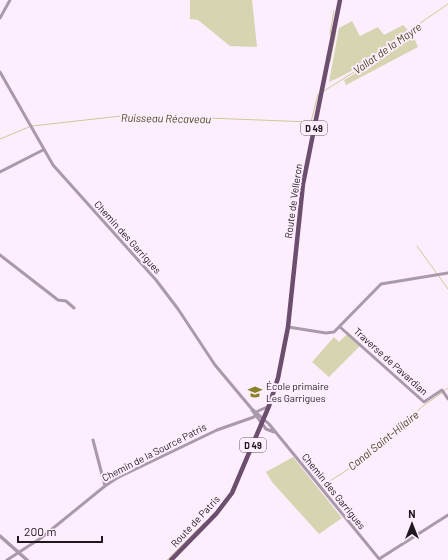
<svg xmlns="http://www.w3.org/2000/svg" width="448" height="560" font-family="Barlow,sans-serif">
<style>
.green{fill:#d7d4b1}
.lines{fill:none;stroke-linecap:round;stroke-linejoin:round}
.stream{stroke:#cfca93;stroke-width:1}
.minor{stroke:#aa99ab;stroke-width:3}
.tertiary{stroke:#aa99ab;stroke-width:3.5}
.primary{stroke:#6c4f6e;stroke-width:4.5}
.labels{text-anchor:middle;dominant-baseline:central;stroke-width:4;stroke-linejoin:round;paint-order:stroke}
.shield{fill:#fdeefe;stroke:#625862;stroke-width:1}
.shield-label{font-size:9px;font-weight:bold;fill:#1f181f}
.street-label{font-size:10px;fill:#1f181f;stroke:#fdeefe}
.poi-label{font-size:10px;fill:#1f181f;stroke:#fdeefe;text-anchor:start}
.water-label{font-size:11px;font-style:italic;fill:#464218;stroke:#fdeefe}
</style>
<rect width="100%" height="100%" fill="#fdeefe"/>
<path class="green" d="M 190,0 L 252,0 L 257,47 L 230,46 L 198,20 L 190,19 Z
M 352,21 L 360,36 L 378,27 L 384,35 L 403,25 L 408,30 C 383,49 359,70 329,82 L 339,28 Z
M 411,31 L 418,47 L 346,85 L 344,80 L 374,62 Z
M 347,334 L 360,346 L 329,377 L 312,362 L 334,337 L 339,342 Z
M 293,457 L 342,518 L 319,534 L 272,482 L 266,472 Z"/>
<g class="lines">
<path class="stream" d="M 330,34 L 334,11
M 330,62 L 336,31
M 324,91 L 373,60 L 410,30 L 448,4
M 32,126 L 130,115 L 311,122 L 318,94
M 0,139 L 29,127
M 417,246 L 448,289
M 444,391 L 448,388
M 322,486 L 355,465 L 362,455 L 373,449 L 423,406 L 443,392
M 210,517 L 215,512
M 167,560 L 204,523"/>
<path class="minor" d="M 0,18 L 10,0
M 0,72 L 53,165 L 156,280 L 178,309 L 215,365 L 251,408 L 269,424 L 380,560
M 0,172 L 43,150
M 0,255 L 58,300 L 66,301 L 74,308
M 288,327 L 326,333 L 334,332 L 381,284 L 448,273
M 340,327 L 424,402 L 442,390 L 448,399
M 252,410 L 266,429 L 274,432
M 256,412 L 267,407
M 93,440 L 105,486
M 379,559 L 448,515
M 7,560 L 41,538 L 105,486 L 117,478 L 217,430 L 254,417 L 257,413"/>
<path class="tertiary" d="M 0,536 L 27,560"/>
<path class="primary" d="M 171,560 L 216,514 L 232,493 L 269,406 L 278,378 L 288,327 L 303,184 L 340,0"/>
</g>
<defs>
<symbol id="school-bare" viewBox="-9 -9 18 18"><path d="M0-5L7-2L0 1L-7-2ZM-4 1L0 2.5L4 1V4Q0 6-4 4Z" fill="#898128" stroke="#fdeefe" stroke-width="2.5" paint-order="stroke"/></symbol>
</defs>
<g fill-rule="evenodd">
<use href="#school-bare" x="245" y="382" width="20" height="20"/>
</g>
<g class="labels">
<g class="shield">
<rect x="301" y="121" width="26" height="14" rx="3"/>
<rect x="240" y="438" width="26" height="14" rx="3"/>
</g>
<g class="shield-label">
<text x="314" y="128">D 49</text>
<text x="253" y="445">D 49</text>
</g>
<g class="street-label">
<text transform="translate(293 201) rotate(-82)">Route de Velleron</text>
<text transform="translate(128 237) rotate(48)">Chemin des Garrigues</text>
<text transform="translate(391 361) rotate(42)">Traverse de Pavardian</text>
<text transform="translate(154 452) rotate(-27)">Chemin de la Source Patris</text>
<text transform="translate(334 491) rotate(51)">Chemin des Garrigues</text>
<text transform="translate(195 521) rotate(-47)">Route de Patris</text>
</g>
<g class="poi-label">
<text x="266" y="386">École primaire<tspan x="266" dy="12">Les Garrigues</tspan></text>
</g>
<g class="water-label">
<text transform="translate(387 48) rotate(-35)">Vallat de la Mayre</text>
<text transform="translate(166 118) rotate(1)">Ruisseau Récaveau</text>
<text transform="translate(383 440) rotate(-39)">Canal Saint-Hilaire</text>
</g>
</g>
<g transform="translate(412 524)" stroke="#fdeefe" stroke-width="3" paint-order="stroke">
<path d="M0-3L7 15L0 10L-7 15Z" fill="#1f181f"/>
<text y="-6" font-size="11" font-weight="bold" text-anchor="middle" fill="#1f181f">N</text>
</g>
<path d="M18 536v6h84v-6" fill="none" stroke="#1f181f" stroke-width="2"/>
<text x="24" y="536" font-size="12" fill="#1f181f" stroke="#fdeefe" stroke-width="3" paint-order="stroke">200 m</text>
</svg>
